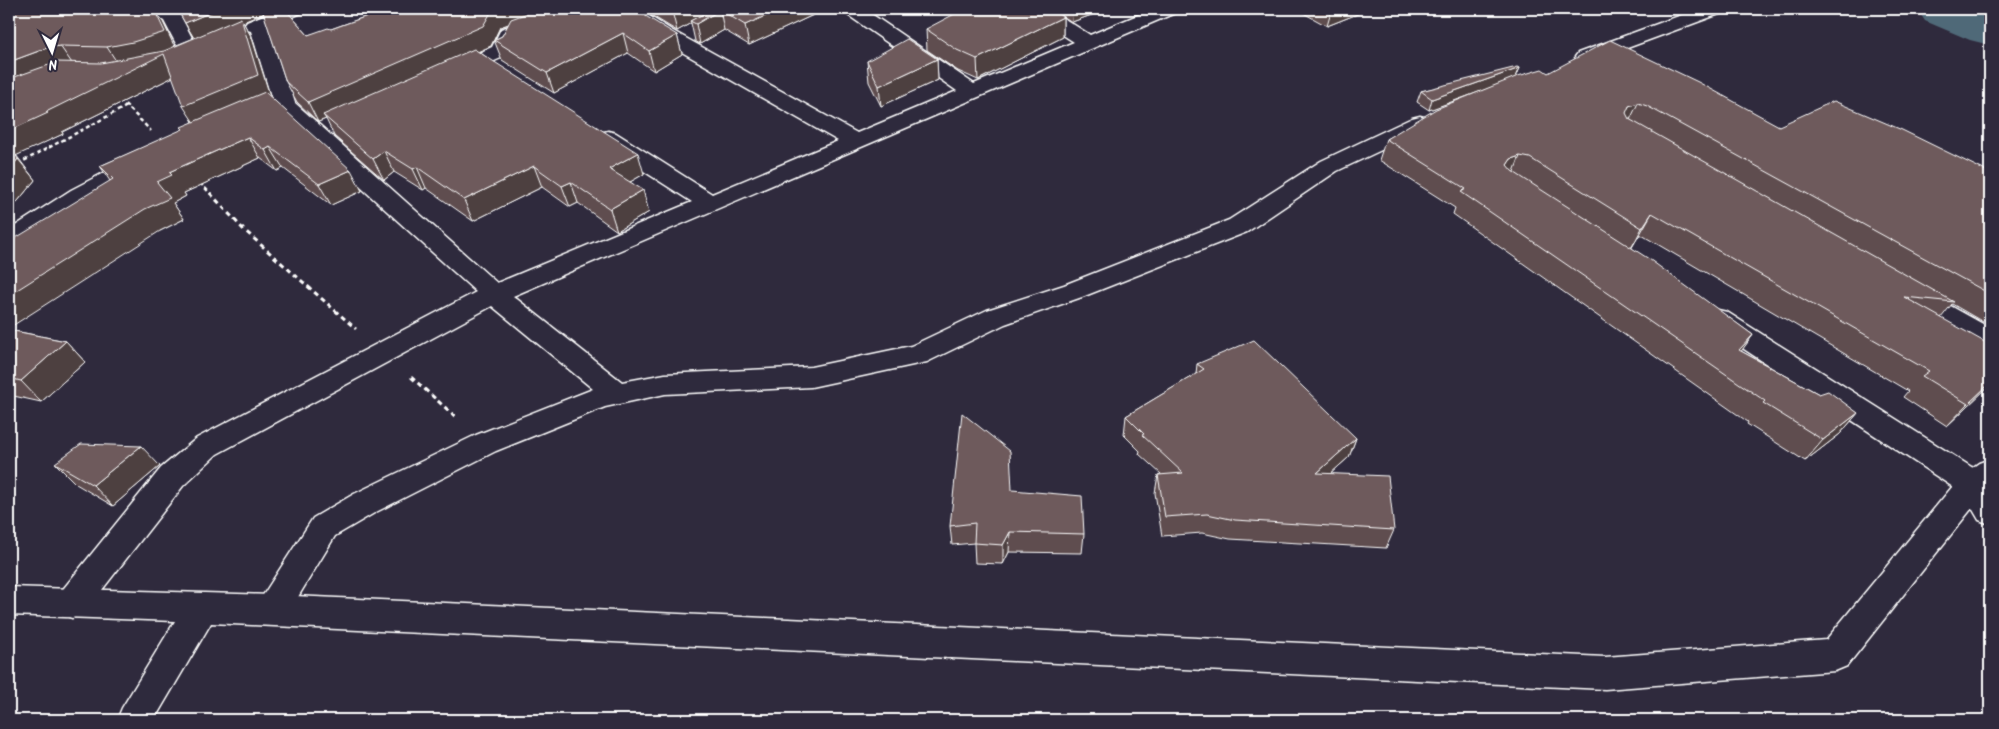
<svg xmlns="http://www.w3.org/2000/svg" width="1999" height="729" font-family="Kalam,sans-serif">
<style>
.lines{fill:none;stroke-linecap:round;stroke-linejoin:round}
.river{fill:#506978;fill-rule:evenodd}
.street-casing{stroke:#fff;stroke-width:3}
.secondary-casing{stroke:#fff;stroke-width:3}
.path-far1{stroke:#fff;stroke-width:2.5;stroke-dasharray:4 3;stroke-linecap:butt}
.path{stroke:#fff;stroke-width:3;stroke-dasharray:5 4;stroke-linecap:butt}
.street{fill:#2f2a3d;fill-rule:evenodd}
.secondary{fill:#2f2a3d;fill-rule:evenodd}
.wall{fill:#5f4d4f;stroke:#fff}
.shaded-wall{fill:#4d3f40;stroke:#fff}
.building{fill:#6e5a5c;stroke:#fff}
</style>
<rect width="100%" height="100%" fill="#2f2a3d"/>
<filter id="ink" filterUnits="userSpaceOnUse"><feTurbulence type="fractalNoise" baseFrequency=".02" numOctaves="2"/><feDisplacementMap in="SourceGraphic" scale="10" xChannelSelector="R" yChannelSelector="G"/><feConvolveMatrix kernelMatrix="1 2 1 2 8 2 1 2 1" color-interpolation-filters="sRGB"/></filter>
<g filter="url(#ink)">
<g class="lines">
<path class="river" d="M 1917,9 L 1990,9 L 1990,45 L 1970,40 L 1925,21 Z"/>
<defs>
<path id="street" d="M 148,9 L 171,9 L 179,13 L 201,55 L 198,59 L 191,61 L 184,59 L 164,21 L 150,13 Z
M 278,9 L 304,9 L 301,13 L 270,26 L 295,103 L 497,283 L 692,202 L 600,143 L 597,138 L 600,133 L 608,131 L 616,133 L 712,194 L 838,141 L 659,39 L 618,13 L 616,9 L 638,9 L 673,31 L 857,133 L 957,91 L 845,13 L 843,9 L 864,9 L 974,84 L 1074,42 L 1029,13 L 1027,9 L 1049,9 L 1090,35 L 1152,9 L 1178,9 L 1175,13 L 513,296 L 622,382 L 665,374 L 811,367 L 911,346 L 987,310 L 1064,285 L 1229,220 L 1321,161 L 1412,118 L 1420,116 L 1428,118 L 1431,123 L 1428,128 L 1337,171 L 1247,232 L 1082,297 L 1005,324 L 927,362 L 811,387 L 665,394 L 605,407 L 496,451 L 376,512 L 335,536 L 284,620 L 272,625 L 260,620 L 255,610 L 260,600 L 313,518 L 354,494 L 476,435 L 593,389 L 492,306 L 217,454 L 183,486 L 84,613 L 72,618 L 60,613 L 55,603 L 60,593 L 161,468 L 197,438 L 476,292 L 277,111 L 274,106 L 251,31 L 247,30 L 244,26 L 247,22 Z
M 556,9 L 583,9 L 580,13 L 517,37 L 508,55 L 460,76 L 453,78 L 446,76 L 443,72 L 446,68 L 492,47 L 501,29 Z
M 1698,9 L 1725,9 L 1722,13 L 1592,61 L 1585,63 L 1578,61 L 1575,57 L 1578,53 Z
M 142,155 L 150,157 L 153,162 L 150,167 L 87,200 L 18,247 L 9,249 L 9,230 L 71,190 L 134,157 Z
M 1911,286 L 1920,289 L 1990,328 L 1990,350 L 1980,347 L 1902,301 L 1898,295 L 1902,289 Z
M 1718,310 L 1727,312 L 1984,475 L 1988,484 L 1984,493 L 1973,496 L 1962,493 L 1709,326 L 1705,319 L 1709,312 Z"/>
<path id="secondary" d="M 1990,459 L 1990,524 L 1979,520 L 1972,508 L 1847,666 L 1835,671 L 1605,689 L 211,623 L 154,720 L 117,720 L 122,708 L 175,621 L 9,615 L 9,587 L 272,595 L 1605,657 L 1826,640 L 1962,475 L 1979,463 Z"/>
</defs>
<use href="#street" class="street-casing"/>
<use href="#secondary" class="secondary-casing"/>
<path class="path-far1" d="M 120,99 L 151,131
M 18,164 L 127,106
M 200,183 L 211,194"/>
<path class="path" d="M 210,193 L 243,229 L 356,329
M 411,377 L 457,418"/>
<use href="#street" class="street"/>
<use href="#secondary" class="secondary"/>
</g>
<path class="wall" d="M 170,9 L 285,9 L 308,35 L 331,29 L 387,9 L 677,35 L 682,54 L 654,71 L 628,53 L 554,93 L 502,60 L 494,40 L 502,36 L 509,24 L 500,27 L 491,46 L 478,51 L 644,174 L 630,182 L 649,212 L 617,231 L 578,203 L 570,207 L 542,187 L 473,221 L 426,188 L 423,190 L 394,172 L 384,180 L 334,136 L 326,119 L 318,122 L 297,102 L 286,82 L 264,14 L 243,22 L 252,38 L 270,96 L 362,191 L 331,205 L 283,168 L 277,171 L 260,158 L 184,193 L 186,196 L 173,203 L 184,219 L 160,231 L 110,181 L 100,166 L 183,130 L 193,122 L 173,77 L 62,132 L 63,134 L 16,155 L 35,180 L 9,212 L 9,11 L 163,22 L 174,46 L 194,38 L 180,13 Z
M 641,9 L 826,9 L 749,45 L 724,30 L 700,44 L 695,41 L 691,23 L 677,31 Z
M 1052,9 L 1108,9 L 1072,22 Z
M 1296,9 L 1370,9 L 1327,26 Z
M 1063,17 L 1063,37 L 978,80 L 958,71 L 927,50 L 926,29 Z
M 937,59 L 938,80 L 881,106 L 869,82 L 867,61 Z
M 1520,68 L 1516,77 L 1548,73 L 1779,126 L 1990,173 L 1990,326 L 1952,304 L 1941,318 L 1990,385 L 1947,426 L 1903,397 L 1908,391 L 1640,234 L 1631,248 L 1753,335 L 1741,351 L 1819,394 L 1858,413 L 1840,434 L 1805,461 L 1747,424 L 1748,422 L 1453,214 L 1455,208 L 1379,160 L 1386,139 L 1473,94 L 1429,110 L 1417,102 L 1421,91 Z
M 9,330 L 66,341 L 85,362 L 41,402 L 9,395 Z
M 1197,364 L 1356,438 L 1349,457 L 1330,474 L 1394,530 L 1386,548 L 1230,539 L 1202,533 L 1162,536 L 1155,493 L 1158,475 L 1161,474 L 1139,454 L 1140,451 L 1124,435 L 1126,416 L 1196,374 Z
M 55,463 L 160,466 L 113,506 L 76,484 Z
M 1012,490 L 1084,534 L 1082,553 L 1009,552 L 1003,564 L 975,563 L 974,543 L 952,545 L 950,526 Z"/>
<path class="shaded-wall" d="M 154,9 L 163,22 L 177,52 L 177,75 L 62,132 L 63,134 L 9,159 L 9,131 L 46,112 L 120,67 L 107,47 Z
M 218,9 L 275,9 L 243,22 L 252,38 L 270,96 L 196,126 L 183,106 L 197,43 L 185,23 Z
M 493,9 L 551,9 L 500,27 L 491,46 L 327,118 L 323,115 L 326,119 L 318,122 L 308,102 Z
M 677,9 L 717,9 L 690,21 L 691,23 L 677,31 L 672,11 Z
M 781,9 L 826,9 L 749,45 L 745,25 Z
M 1073,9 L 1108,9 L 1072,22 Z
M 1332,9 L 1370,9 L 1327,26 Z
M 720,10 L 724,30 L 700,44 L 696,24 Z
M 1063,17 L 1063,37 L 978,80 L 977,59 Z
M 623,33 L 628,53 L 554,93 L 547,73 Z
M 677,35 L 682,54 L 654,71 L 649,51 Z
M 60,46 L 74,66 L 9,88 L 9,62 L 47,48 Z
M 937,59 L 938,80 L 881,106 L 879,86 Z
M 1520,68 L 1515,79 L 1429,110 L 1432,99 Z
M 1638,103 L 1628,124 L 1618,127 L 1629,106 Z
M 248,137 L 260,158 L 184,193 L 186,196 L 173,203 L 184,219 L 160,231 L 9,328 L 9,295 L 169,172 Z
M 270,147 L 283,168 L 277,171 L 265,150 Z
M 384,151 L 394,172 L 384,180 L 373,159 Z
M 638,153 L 644,174 L 616,190 L 609,169 Z
M 1520,156 L 1512,177 L 1507,165 L 1511,159 Z
M 18,159 L 35,180 L 9,212 L 9,170 Z
M 534,166 L 542,187 L 473,221 L 464,200 Z
M 417,167 L 426,188 L 423,190 L 413,169 Z
M 351,170 L 362,191 L 331,205 L 319,184 Z
M 571,182 L 578,203 L 570,207 L 562,186 Z
M 643,190 L 649,212 L 617,231 L 610,209 Z
M 1652,213 L 1640,234 L 1631,249 L 1642,228 Z
M 1753,335 L 1737,357 L 1739,350 Z
M 66,341 L 85,362 L 41,402 L 21,381 Z
M 1990,383 L 1990,385 L 1947,426 L 1968,404 Z
M 1858,413 L 1840,434 L 1805,461 L 1823,440 Z
M 1356,438 L 1349,457 L 1310,492 L 1317,473 Z
M 141,446 L 160,466 L 113,506 L 93,485 Z
M 1010,532 L 1009,552 L 1003,564 L 1003,545 Z"/>
<path class="building" d="M 15,9 L 154,9 L 165,32 L 133,42 L 107,47 L 60,46 L 47,48 L 9,62 L 9,11 Z
M 177,9 L 218,9 L 185,23 Z
M 262,9 L 285,9 L 308,35 L 328,28 L 331,29 L 387,9 L 493,9 L 483,26 L 308,102 L 286,82 Z
M 539,9 L 634,9 L 677,35 L 649,51 L 623,33 L 547,73 L 494,40 L 502,36 L 511,19 Z
M 668,9 L 677,9 L 672,11 Z
M 713,9 L 781,9 L 745,25 L 720,10 L 696,24 L 690,21 Z
M 964,9 L 1051,9 L 1063,17 L 977,59 L 957,50 L 926,29 Z
M 241,18 L 258,75 L 183,106 L 164,54 L 46,112 L 48,113 L 9,131 L 9,79 L 57,62 L 101,63 L 164,51 Z
M 907,39 L 937,59 L 879,86 L 867,61 Z
M 1610,40 L 1698,82 L 1779,126 L 1834,101 L 1902,130 L 1990,173 L 1990,294 L 1647,106 L 1638,103 L 1629,106 L 1626,113 L 1629,119 L 1954,302 L 1904,297 L 1990,345 L 1990,383 L 1968,404 L 1922,376 L 1929,371 L 1652,213 L 1642,228 L 1530,158 L 1520,156 L 1511,159 L 1507,165 L 1512,171 L 1649,259 L 1753,335 L 1739,350 L 1819,394 L 1828,391 L 1858,413 L 1823,440 L 1763,403 L 1765,401 L 1461,192 L 1466,189 L 1386,139 L 1436,109 L 1518,76 L 1542,69 L 1548,73 Z
M 474,49 L 638,153 L 609,169 L 643,190 L 610,209 L 571,182 L 562,186 L 534,166 L 464,200 L 417,167 L 413,169 L 384,151 L 373,159 L 323,115 Z
M 1517,67 L 1520,68 L 1432,99 L 1421,91 Z
M 265,92 L 351,170 L 319,184 L 270,147 L 265,150 L 248,137 L 169,172 L 172,175 L 157,182 L 170,198 L 145,209 L 9,295 L 9,242 L 113,179 L 100,166 L 183,129 L 181,127 Z
M 15,154 L 18,159 L 9,170 L 9,158 Z
M 9,330 L 66,341 L 21,381 L 9,378 Z
M 1254,340 L 1356,438 L 1317,473 L 1388,476 L 1394,530 L 1235,520 L 1207,514 L 1165,517 L 1158,475 L 1183,473 L 1142,435 L 1144,434 L 1126,416 L 1204,369 L 1197,364 Z
M 962,413 L 1010,451 L 1012,490 L 1082,496 L 1084,534 L 1010,532 L 1003,545 L 974,543 L 975,523 L 950,526 Z
M 81,444 L 141,446 L 93,485 L 55,463 Z"/>
</g>
<rect width="1999" height="729" fill="none" stroke="#2f2a3d" stroke-width="30"/>
<rect x="15" y="15" width="1969" height="699" fill="none" stroke="#fff" stroke-width="2" filter="url(#ink)"/>
<g transform="translate(52 52) rotate(175)" stroke="#2f2a3d" stroke-width="4" paint-order="stroke">
<path d="M0-4L9 19L0 12L-9 19Z" fill="#ffffff"/>
<text y="-8" font-size="14" font-weight="bold" text-anchor="middle" fill="#ffffff">N</text>
</g>
</svg>
